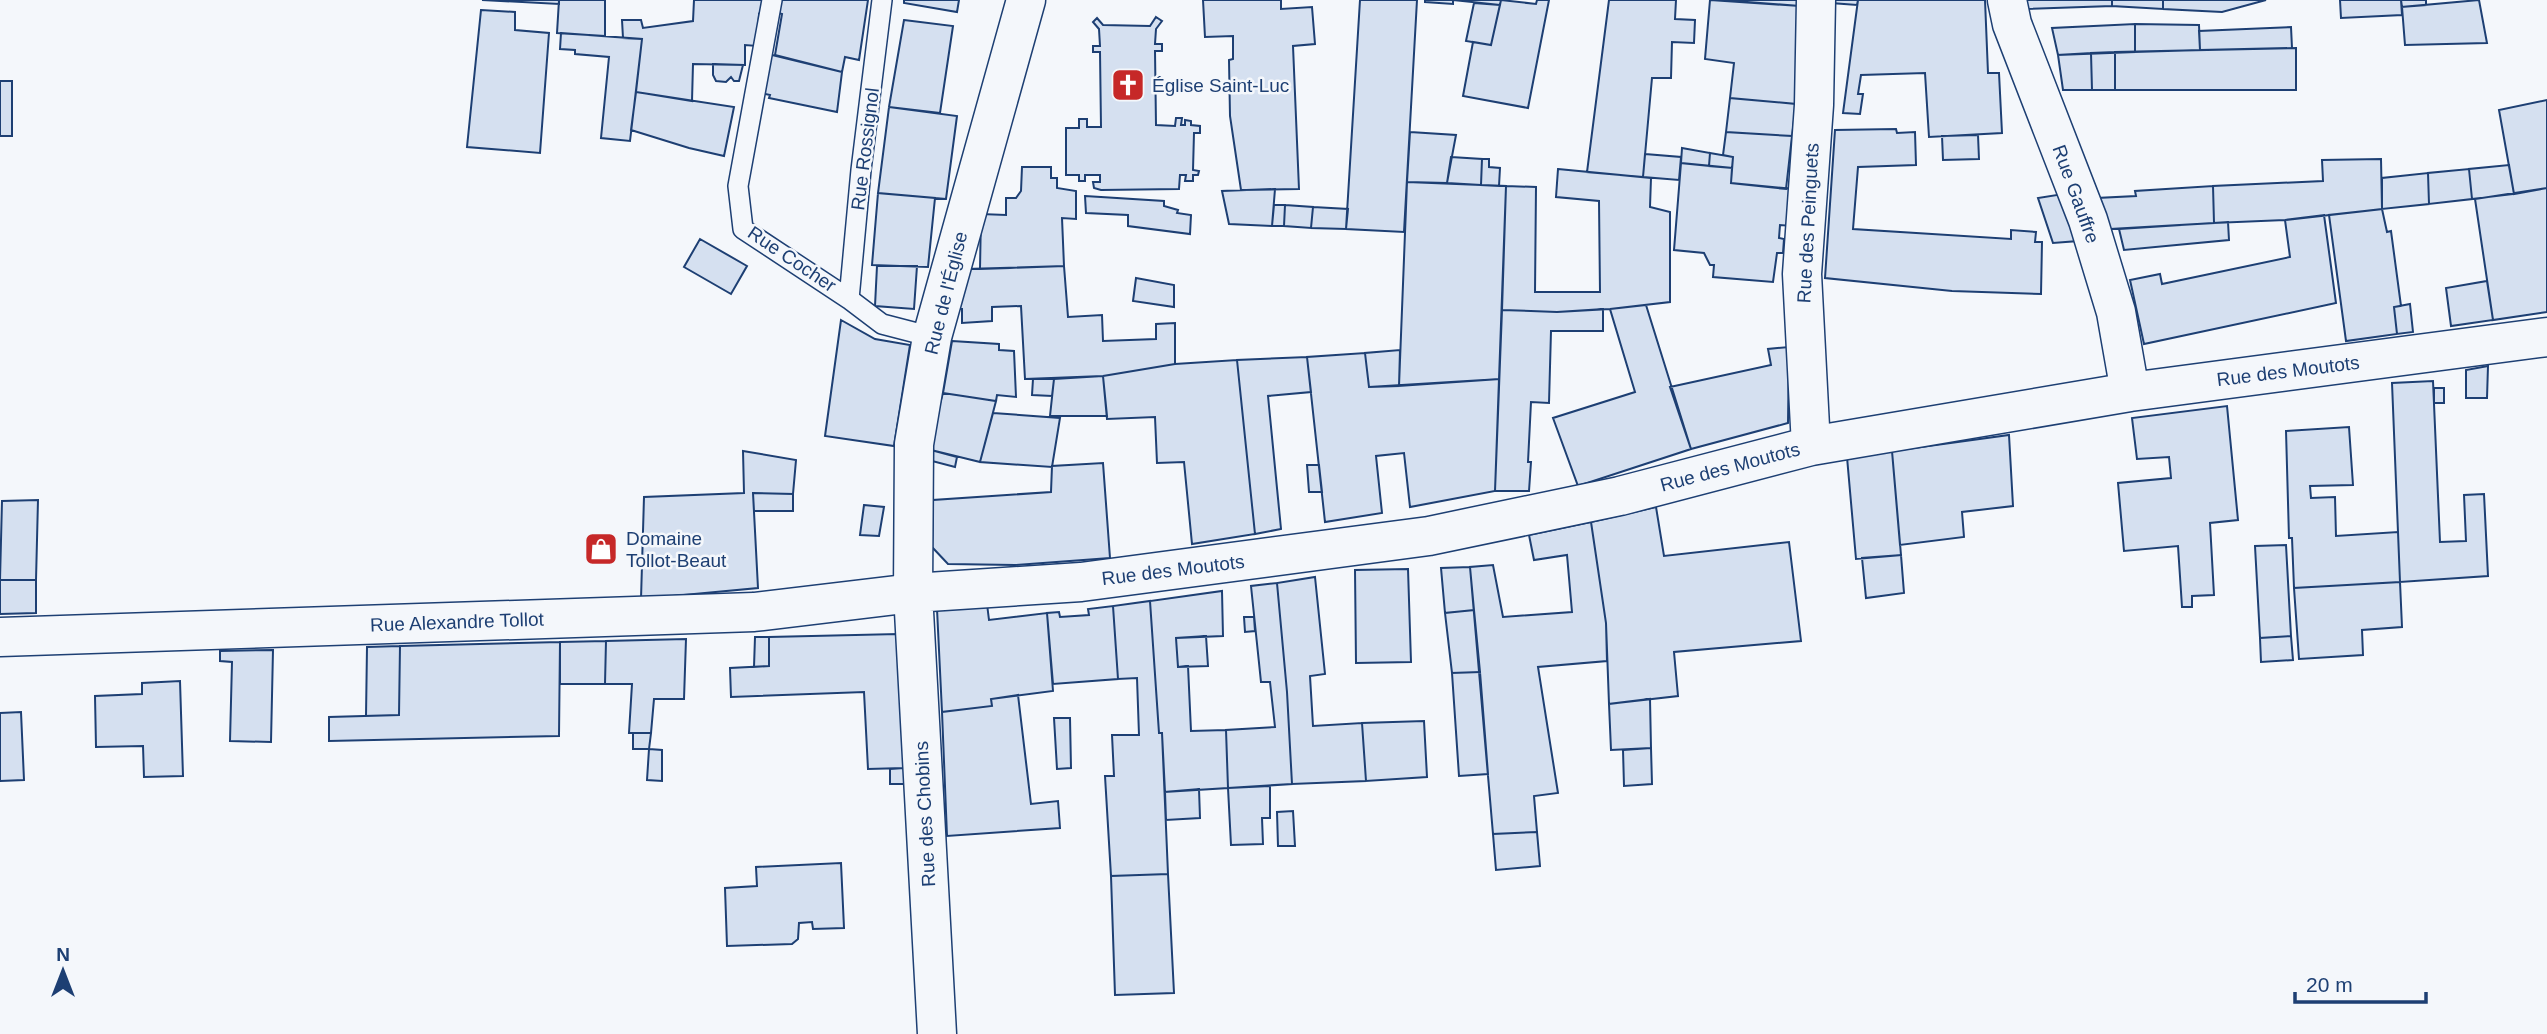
<svg xmlns="http://www.w3.org/2000/svg" width="2547" height="1034" font-family="Helvetica,sans-serif">
<style>
.building{fill:#d5e0f0;stroke:#1d3f73;stroke-width:2}
.lines{fill:none;stroke-linecap:round;stroke-linejoin:round}
.service-casing{stroke:#1d3f73;stroke-width:22}
.minor-casing{stroke:#1d3f73;stroke-width:41}
.tertiary-casing{stroke:#1d3f73;stroke-width:41}
.service{stroke:#f4f7fb;stroke-width:19}
.minor{stroke:#f4f7fb;stroke-width:38}
.tertiary{stroke:#f4f7fb;stroke-width:38}
.labels{text-anchor:middle;dominant-baseline:central;stroke-width:5;stroke-linejoin:round;paint-order:stroke}
.poi-label{font-size:19px;fill:#1d3f73;stroke:#f4f7fb;text-anchor:start}
.street-label{font-size:19px;fill:#1d3f73;stroke:#f4f7fb}
</style>
<rect width="100%" height="100%" fill="#f4f7fb"/>
<path class="building" d="M 482,0 L 559,0 L 559,4 Z
M 559,0 L 605,0 L 605,36 L 557,33 Z
M 694,0 L 763,0 L 761,15 L 759,14 L 757,46 L 745,45 L 745,65 L 693,64 L 692,101 L 636,92 L 642,39 L 623,38 L 622,20 L 641,20 L 643,28 L 693,21 Z
M 780,0 L 868,0 L 859,60 L 845,57 L 842,72 L 775,55 L 782,14 L 778,13 Z
M 904,0 L 959,0 L 957,12 L 904,3 Z
M 1203,0 L 1281,0 L 1281,9 L 1312,7 L 1315,44 L 1293,46 L 1299,189 L 1241,190 L 1230,116 L 1229,60 L 1233,59 L 1233,36 L 1205,37 Z
M 1360,0 L 1417,0 L 1404,232 L 1346,229 Z
M 1425,0 L 1453,0 L 1453,4 L 1425,2 Z
M 1453,0 L 1501,0 L 1500,5 Z
M 1501,0 L 1536,4 L 1537,0 L 1549,0 L 1528,108 L 1463,96 L 1473,42 L 1491,45 Z
M 1609,0 L 1676,0 L 1675,19 L 1695,20 L 1694,43 L 1672,42 L 1671,78 L 1652,78 L 1643,177 L 1587,172 Z
M 1710,0 L 1800,6 L 1796,104 L 1730,98 L 1734,63 L 1705,59 Z
M 1721,0 L 1800,0 L 1800,6 Z
M 1831,0 L 1858,0 L 1857,5 L 1831,3 Z
M 1858,0 L 1985,0 L 1988,73 L 1999,73 L 2002,133 L 1929,137 L 1925,73 L 1861,75 L 1858,94 L 1863,94 L 1860,114 L 1843,113 Z
M 2026,0 L 2112,0 L 2112,6 L 2026,9 Z
M 2112,0 L 2163,0 L 2163,9 L 2112,6 Z
M 2163,0 L 2266,0 L 2222,12 L 2163,9 Z
M 2340,0 L 2401,0 L 2402,15 L 2341,18 Z
M 2401,0 L 2426,0 L 2426,5 L 2402,7 Z
M 2479,0 L 2487,43 L 2405,45 L 2402,7 Z
M 1474,3 L 1500,5 L 1491,45 L 1466,41 Z
M 481,10 L 515,12 L 515,30 L 549,33 L 540,153 L 467,147 Z
M 1156,17 L 1162,21 L 1156,29 L 1155,44 L 1162,44 L 1162,51 L 1155,51 L 1156,125 L 1175,126 L 1176,118 L 1182,118 L 1181,125 L 1185,125 L 1185,120 L 1191,121 L 1191,125 L 1200,126 L 1200,133 L 1194,133 L 1193,170 L 1199,171 L 1198,175 L 1193,175 L 1193,181 L 1185,181 L 1186,175 L 1180,175 L 1179,189 L 1101,190 L 1094,188 L 1093,182 L 1100,182 L 1100,175 L 1085,175 L 1085,181 L 1079,181 L 1079,175 L 1066,175 L 1066,128 L 1079,128 L 1079,119 L 1087,119 L 1087,127 L 1101,127 L 1100,52 L 1093,52 L 1093,46 L 1100,46 L 1099,29 L 1093,22 L 1097,18 L 1103,25 L 1150,26 Z
M 904,20 L 953,26 L 940,113 L 889,107 Z
M 2135,24 L 2199,25 L 2200,50 L 2135,52 Z
M 2135,24 L 2135,52 L 2058,55 L 2052,28 Z
M 2291,27 L 2292,48 L 2200,50 L 2199,31 Z
M 561,33 L 642,39 L 630,141 L 601,138 L 609,57 L 575,54 L 575,50 L 560,49 Z
M 2296,48 L 2296,90 L 2115,90 L 2115,52 Z
M 2115,52 L 2115,90 L 2092,90 L 2091,53 Z
M 2091,53 L 2092,90 L 2063,90 L 2058,55 Z
M 768,54 L 842,72 L 837,112 L 769,98 L 770,95 L 761,93 Z
M 713,64 L 743,65 L 739,81 L 734,81 L 731,77 L 726,82 L 716,81 L 713,75 Z
M 0,81 L 12,81 L 12,136 L 0,136 Z
M 636,92 L 734,107 L 724,156 L 689,148 L 631,130 Z
M 1730,98 L 1796,104 L 1792,136 L 1726,132 Z
M 2547,100 L 2547,188 L 2514,194 L 2499,110 Z
M 889,107 L 957,116 L 946,199 L 878,193 Z
M 1896,129 L 1897,133 L 1915,132 L 1916,165 L 1858,167 L 1853,229 L 2011,239 L 2011,230 L 2036,232 L 2035,242 L 2042,242 L 2041,294 L 1952,291 L 1825,278 L 1835,130 Z
M 1410,132 L 1456,135 L 1447,183 L 1407,182 Z
M 1726,132 L 1792,136 L 1786,189 L 1731,183 L 1733,157 L 1723,155 Z
M 1978,135 L 1979,159 L 1943,160 L 1942,136 Z
M 1682,148 L 1710,153 L 1709,166 L 1681,163 Z
M 1710,153 L 1733,157 L 1732,168 L 1709,166 Z
M 1645,154 L 1681,157 L 1679,180 L 1643,177 Z
M 1451,157 L 1482,159 L 1481,185 L 1447,183 Z
M 1482,159 L 1489,159 L 1489,167 L 1500,168 L 1499,186 L 1481,185 Z
M 2381,159 L 2382,209 L 2285,220 L 2214,223 L 2213,186 L 2323,181 L 2322,160 Z
M 1681,163 L 1732,168 L 1731,183 L 1794,189 L 1792,226 L 1780,225 L 1779,238 L 1784,239 L 1783,253 L 1777,253 L 1773,282 L 1713,277 L 1714,265 L 1710,265 L 1704,253 L 1674,250 Z
M 2509,165 L 2514,194 L 2472,199 L 2469,169 Z
M 1022,167 L 1051,167 L 1051,178 L 1057,178 L 1057,188 L 1076,191 L 1076,219 L 1062,218 L 1064,266 L 980,269 L 981,214 L 1006,215 L 1006,198 L 1016,198 L 1021,191 Z
M 1558,169 L 1651,178 L 1650,207 L 1670,212 L 1670,302 L 1610,309 L 1557,312 L 1502,310 L 1506,186 L 1536,187 L 1535,292 L 1600,292 L 1599,201 L 1556,197 Z
M 2469,169 L 2472,199 L 2429,204 L 2428,173 Z
M 2428,173 L 2429,204 L 2382,209 L 2382,178 Z
M 1407,182 L 1506,186 L 1499,379 L 1399,386 Z
M 2213,186 L 2214,223 L 2110,229 L 2097,198 L 2136,196 L 2135,191 Z
M 2547,188 L 2547,312 L 2493,320 L 2475,199 Z
M 1275,189 L 1272,226 L 1229,224 L 1222,191 Z
M 878,193 L 935,198 L 928,267 L 872,265 Z
M 2063,194 L 2078,241 L 2053,243 L 2038,198 Z
M 1085,196 L 1164,201 L 1164,206 L 1178,210 L 1177,213 L 1191,215 L 1190,234 L 1128,226 L 1128,215 L 1086,213 Z
M 1274,205 L 1285,205 L 1284,226 L 1272,226 Z
M 1285,205 L 1313,207 L 1311,228 L 1284,226 Z
M 1313,207 L 1348,209 L 1346,229 L 1311,228 Z
M 2382,209 L 2387,232 L 2391,231 L 2401,306 L 2394,307 L 2397,334 L 2346,341 L 2329,215 Z
M 2324,215 L 2336,303 L 2144,344 L 2130,280 L 2160,274 L 2162,284 L 2290,257 L 2285,220 Z
M 2228,222 L 2229,240 L 2124,250 L 2119,229 Z
M 700,239 L 747,266 L 731,294 L 684,267 Z
M 877,266 L 917,266 L 914,309 L 875,306 Z
M 1064,266 L 1068,317 L 1102,315 L 1103,341 L 1156,339 L 1156,324 L 1175,323 L 1175,364 L 1103,376 L 1025,379 L 1021,306 L 992,307 L 992,321 L 962,323 L 962,309 L 958,309 L 966,269 Z
M 1136,278 L 1174,285 L 1174,307 L 1133,301 Z
M 2487,281 L 2493,320 L 2451,326 L 2446,288 Z
M 2410,304 L 2413,332 L 2397,334 L 2394,307 Z
M 1646,305 L 1691,449 L 1578,486 L 1553,418 L 1635,392 L 1610,309 Z
M 1603,309 L 1603,331 L 1551,331 L 1549,403 L 1531,402 L 1528,462 L 1531,462 L 1529,491 L 1495,491 L 1502,310 L 1557,312 Z
M 841,320 L 875,339 L 910,345 L 894,446 L 825,436 Z
M 952,341 L 999,344 L 999,350 L 1014,351 L 1016,397 L 997,395 L 996,401 L 943,393 Z
M 1789,347 L 1788,423 L 1691,449 L 1670,387 L 1771,365 L 1768,349 Z
M 1400,350 L 1399,386 L 1369,387 L 1365,353 Z
M 1365,353 L 1369,387 L 1499,379 L 1495,491 L 1410,507 L 1404,453 L 1376,456 L 1382,513 L 1325,522 L 1307,357 Z
M 1307,357 L 1311,392 L 1268,396 L 1281,529 L 1255,534 L 1237,360 Z
M 1237,360 L 1255,534 L 1192,544 L 1184,462 L 1157,463 L 1155,417 L 1107,419 L 1103,376 L 1175,364 Z
M 2488,366 L 2487,398 L 2466,398 L 2466,370 Z
M 1103,376 L 1107,416 L 1050,416 L 1054,379 Z
M 1033,379 L 1054,379 L 1052,396 L 1032,395 Z
M 2433,381 L 2440,542 L 2466,541 L 2464,495 L 2484,494 L 2488,576 L 2400,582 L 2392,383 Z
M 2434,388 L 2444,388 L 2444,403 L 2434,403 Z
M 943,393 L 996,401 L 980,462 L 931,450 L 930,438 Z
M 2227,406 L 2238,520 L 2210,523 L 2214,595 L 2192,596 L 2192,607 L 2182,607 L 2178,546 L 2124,551 L 2118,483 L 2171,478 L 2169,457 L 2137,459 L 2132,418 Z
M 993,413 L 1060,418 L 1052,467 L 980,462 Z
M 2349,427 L 2353,485 L 2310,486 L 2311,498 L 2335,497 L 2336,536 L 2398,532 L 2400,582 L 2294,588 L 2292,538 L 2289,538 L 2286,431 Z
M 2009,435 L 2013,506 L 1962,512 L 1964,537 L 1900,545 L 1892,451 Z
M 931,450 L 957,457 L 955,467 L 932,461 Z
M 743,451 L 796,460 L 793,494 L 753,493 L 758,588 L 641,599 L 644,497 L 744,493 Z
M 1892,451 L 1901,555 L 1856,559 L 1847,457 Z
M 1103,463 L 1110,558 L 1015,565 L 948,564 L 932,547 L 933,500 L 1051,492 L 1052,466 Z
M 1307,465 L 1319,465 L 1322,492 L 1309,492 Z
M 753,493 L 793,494 L 793,511 L 754,511 Z
M 38,500 L 36,580 L 0,580 L 2,501 Z
M 864,505 L 884,507 L 879,536 L 860,535 Z
M 1656,507 L 1664,556 L 1789,542 L 1801,641 L 1674,652 L 1678,696 L 1609,704 L 1606,623 L 1591,522 Z
M 1591,522 L 1606,623 L 1607,661 L 1538,667 L 1558,793 L 1534,796 L 1537,832 L 1493,834 L 1470,567 L 1493,565 L 1503,617 L 1572,612 L 1567,555 L 1534,560 L 1529,535 Z
M 2286,545 L 2291,636 L 2260,638 L 2255,546 Z
M 1901,555 L 1904,593 L 1866,598 L 1862,558 Z
M 1470,567 L 1474,610 L 1445,613 L 1441,568 Z
M 1408,569 L 1411,662 L 1356,663 L 1355,570 Z
M 1315,577 L 1325,674 L 1310,676 L 1313,726 L 1362,723 L 1366,781 L 1292,784 L 1287,692 L 1277,583 Z
M 0,580 L 36,580 L 36,613 L 0,614 Z
M 2400,582 L 2402,627 L 2362,630 L 2363,655 L 2299,659 L 2294,588 Z
M 1277,583 L 1287,692 L 1292,784 L 1228,788 L 1226,730 L 1275,727 L 1270,682 L 1261,682 L 1251,586 Z
M 1222,591 L 1223,636 L 1176,638 L 1178,667 L 1188,666 L 1191,731 L 1226,730 L 1228,788 L 1165,792 L 1162,733 L 1159,733 L 1150,601 Z
M 1150,601 L 1159,733 L 1162,733 L 1168,874 L 1111,876 L 1105,776 L 1114,776 L 1112,735 L 1139,735 L 1137,678 L 1118,679 L 1113,606 Z
M 987,604 L 989,620 L 1047,613 L 1053,691 L 991,699 L 992,706 L 942,712 L 937,609 Z
M 1113,606 L 1118,679 L 1053,684 L 1047,613 L 1059,612 L 1060,617 L 1089,615 L 1088,609 Z
M 1474,610 L 1480,672 L 1452,673 L 1445,613 Z
M 1244,617 L 1254,617 L 1255,631 L 1245,632 Z
M 898,634 L 904,768 L 868,769 L 864,692 L 731,697 L 730,668 L 769,666 L 769,637 Z
M 1206,636 L 1208,666 L 1178,667 L 1176,638 Z
M 2291,636 L 2293,660 L 2261,662 L 2260,638 Z
M 755,637 L 769,637 L 769,666 L 754,667 Z
M 686,639 L 684,699 L 654,699 L 651,733 L 629,733 L 632,684 L 605,684 L 606,641 Z
M 606,641 L 605,684 L 560,684 L 560,642 Z
M 560,642 L 559,736 L 329,741 L 329,717 L 399,715 L 400,646 Z
M 400,646 L 399,715 L 366,716 L 367,647 Z
M 273,650 L 271,742 L 230,741 L 232,662 L 220,661 L 220,651 Z
M 1480,672 L 1488,774 L 1459,776 L 1452,673 Z
M 180,681 L 183,776 L 144,777 L 143,746 L 96,747 L 95,696 L 142,694 L 142,683 Z
M 1018,695 L 1031,804 L 1058,801 L 1060,828 L 947,836 L 942,712 L 992,706 L 991,699 Z
M 1650,699 L 1651,748 L 1611,750 L 1609,704 Z
M 21,712 L 24,780 L 0,781 L 0,713 Z
M 1054,718 L 1070,718 L 1071,768 L 1057,769 Z
M 1424,721 L 1427,777 L 1366,781 L 1362,723 Z
M 633,733 L 651,733 L 649,749 L 633,749 Z
M 1651,748 L 1652,784 L 1624,786 L 1623,750 Z
M 649,749 L 662,750 L 662,781 L 647,780 Z
M 904,768 L 905,784 L 890,784 L 890,769 Z
M 1270,786 L 1270,818 L 1262,818 L 1263,844 L 1231,845 L 1228,788 Z
M 1199,789 L 1200,818 L 1166,820 L 1165,792 Z
M 1293,811 L 1295,846 L 1278,846 L 1277,812 Z
M 1537,832 L 1540,866 L 1496,870 L 1493,834 Z
M 841,863 L 844,928 L 813,929 L 812,922 L 799,923 L 798,939 L 792,944 L 727,946 L 725,888 L 757,886 L 756,867 Z
M 1168,874 L 1174,993 L 1115,995 L 1111,876 Z"/>
<g class="lines">
<defs>
<path id="service" d="M 772,0 L 738,186 L 743,229 L 849,299 L 882,324 L 932,337
M 849,299 L 861,170 L 882,0"/>
<path id="minor" d="M 2007,0 L 2012,24 L 2088,220 L 2116,312 L 2130,392
M 1811,446 L 1802,274 L 1814,105 L 1816,0
M 937,1034 L 913,593 L 1081,582 L 1429,536 L 1620,496 L 1811,446 L 2130,392 L 2547,337"/>
<path id="tertiary" d="M 0,637 L 754,612 L 913,593 L 914,444 L 932,337 L 1026,0"/>
</defs>
<use href="#service" class="service-casing"/>
<use href="#minor" class="minor-casing"/>
<use href="#tertiary" class="tertiary-casing"/>
<use href="#service" class="service"/>
<use href="#minor" class="minor"/>
<use href="#tertiary" class="tertiary"/>
</g>
<defs>
<symbol id="church-square" viewBox="-11 -11 22 22"><rect x="-9" y="-9" width="18" height="18" rx="4" fill="#c62828" stroke="#f4f7fb"/><path d="M-1.2-6h2.4v3.5h3.3v2.4h-3.3V6h-2.4V-.1h-3.3v-2.4h3.3Z" fill="#fff"/></symbol>
<symbol id="shop-square" viewBox="-11 -11 22 22"><rect x="-9" y="-9" width="18" height="18" rx="4" fill="#c62828" stroke="#f4f7fb"/><path d="M-5-2.5h2.3a2.7 3.5 0 0 1 5.4 0H5L5.5 6h-11ZM-1.5-2.5h3a1.5 2.3 0 0 0-3 0Z" fill="#fff"/></symbol>
</defs>
<g fill-rule="evenodd">
<use href="#church-square" x="1109" y="66" width="38" height="38"/>
<use href="#shop-square" x="582" y="530" width="38" height="38"/>
</g>
<g class="labels">
<g class="poi-label">
<text x="1152" y="85">Église Saint-Luc</text>
<text x="626" y="538">Domaine<tspan x="626" dy="22">Tollot-Beaut</tspan></text>
</g>
<g class="street-label">
<text transform="translate(865 149) rotate(-83)">Rue Rossignol</text>
<text transform="translate(2076 194) rotate(70)">Rue Gauffre</text>
<text transform="translate(1808 223) rotate(-87)">Rue des Peinguets</text>
<text transform="translate(792 259) rotate(34)">Rue Cocher</text>
<text transform="translate(946 293) rotate(-76)">Rue de l'Église</text>
<text transform="translate(2288 371) rotate(-7)">Rue des Moutots</text>
<text transform="translate(1730 467) rotate(-15)">Rue des Moutots</text>
<text transform="translate(1173 570) rotate(-7)">Rue des Moutots</text>
<text transform="translate(457 622) rotate(-2)">Rue Alexandre Tollot</text>
<text transform="translate(925 814) rotate(-93)">Rue des Chobins</text>
</g>
</g>
<g transform="translate(63 971)" stroke="#f4f7fb" stroke-width="5" paint-order="stroke">
<path d="M0-5L12 26L0 18L-12 26Z" fill="#1d3f73"/>
<text y="-10" font-size="19" font-weight="bold" text-anchor="middle" fill="#1d3f73">N</text>
</g>
<path d="M2295 992v10h131v-10" fill="none" stroke="#1d3f73" stroke-width="3.5"/>
<text x="2306" y="992" font-size="21" fill="#1d3f73" stroke="#f4f7fb" stroke-width="5" paint-order="stroke">20 m</text>
</svg>
